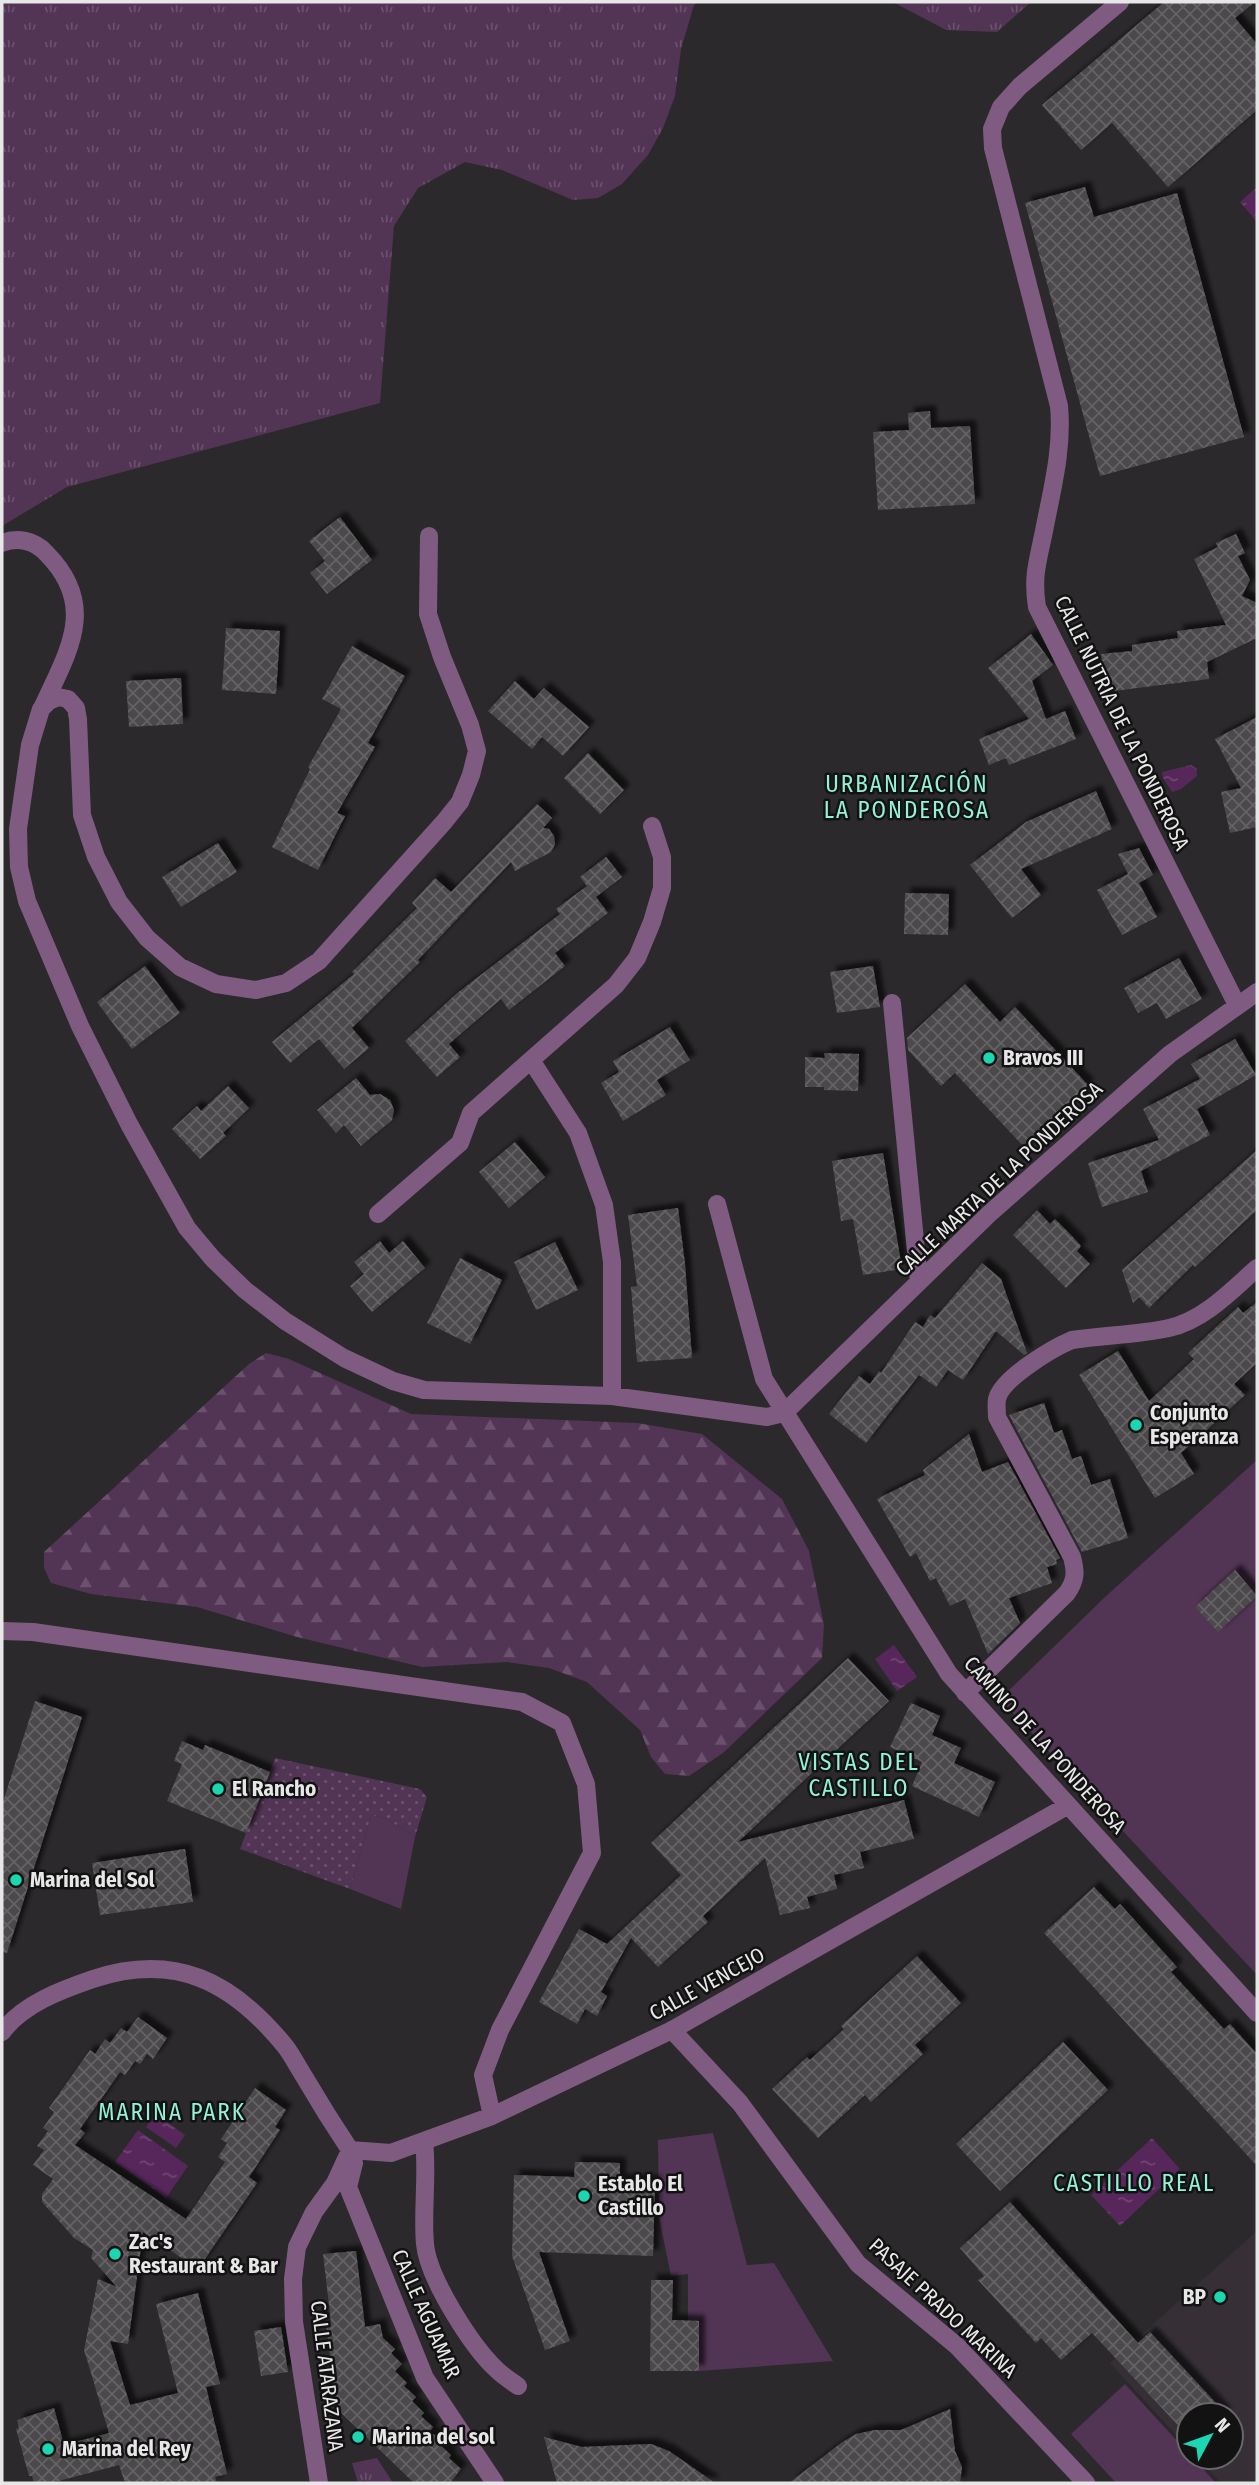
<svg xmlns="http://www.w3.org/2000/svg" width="1259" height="2485" font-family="'Fira Sans Condensed',sans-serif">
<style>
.built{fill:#363036}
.grass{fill:url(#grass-tufts)}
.forest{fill:url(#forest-firs)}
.park{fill:#523454}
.garden{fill:url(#garden-dots)}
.water{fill:url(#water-ripples)}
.building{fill:url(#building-cross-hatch);filter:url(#shadow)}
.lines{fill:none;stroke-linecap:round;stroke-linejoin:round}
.pedestrian{stroke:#7f5b81;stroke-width:18}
.minor{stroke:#7f5b81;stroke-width:18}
.poi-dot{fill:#1cd5b1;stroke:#131213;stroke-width:2.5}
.labels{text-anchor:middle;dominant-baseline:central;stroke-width:5;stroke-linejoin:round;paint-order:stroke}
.street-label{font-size:21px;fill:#e8e7e8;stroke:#131213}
.poi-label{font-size:21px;font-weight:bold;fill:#e8e7e8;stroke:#131213;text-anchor:start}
.neighbourhood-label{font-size:23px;letter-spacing:2px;fill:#91f2d7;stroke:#131213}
</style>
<defs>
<pattern id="grass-tufts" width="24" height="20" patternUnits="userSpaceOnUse" patternTransform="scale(1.75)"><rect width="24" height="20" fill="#523454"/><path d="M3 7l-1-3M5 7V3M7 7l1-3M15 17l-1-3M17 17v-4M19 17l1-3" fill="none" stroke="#6b516d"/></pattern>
<pattern id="forest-firs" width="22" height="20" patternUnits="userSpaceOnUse" patternTransform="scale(1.75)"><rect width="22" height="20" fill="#523454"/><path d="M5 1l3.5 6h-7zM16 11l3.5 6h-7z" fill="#6b516d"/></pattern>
<pattern id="garden-dots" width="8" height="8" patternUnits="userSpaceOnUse" patternTransform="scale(1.75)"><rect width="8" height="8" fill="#523454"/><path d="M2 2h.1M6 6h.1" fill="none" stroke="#6b516d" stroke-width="1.8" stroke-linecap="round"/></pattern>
<pattern id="water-ripples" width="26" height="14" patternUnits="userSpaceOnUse" patternTransform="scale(1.75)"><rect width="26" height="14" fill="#57275b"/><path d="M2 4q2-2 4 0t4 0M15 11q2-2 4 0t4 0" fill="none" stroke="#6f4673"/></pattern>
<pattern id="building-cross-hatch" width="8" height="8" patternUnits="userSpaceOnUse" patternTransform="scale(1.75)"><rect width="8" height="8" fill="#4b484b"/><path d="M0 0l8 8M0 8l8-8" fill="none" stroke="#656265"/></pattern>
<filter id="shadow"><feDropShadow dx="6" dy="-6" stdDeviation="2" flood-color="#0009"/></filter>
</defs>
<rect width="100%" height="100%" fill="#2b292b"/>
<path class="built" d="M 1257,2231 L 1257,2483 L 1221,2483 L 1196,2457 L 1231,2457 L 1231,2415 L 1189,2415 L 1189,2449 L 1110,2363 Z"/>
<path class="grass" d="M 2,2 L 697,2 L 694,5 L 681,49 L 675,96 L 663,128 L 648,155 L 622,184 L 598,198 L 573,200 L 502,170 L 465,162 L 418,188 L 394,226 L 380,403 L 67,487 L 2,526 Z
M 893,2 L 1031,2 L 997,32 L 946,30 Z
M 377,2458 L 393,2483 L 366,2483 L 365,2481 L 358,2483 L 352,2463 Z"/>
<path class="forest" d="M 266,1353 L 289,1359 L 411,1414 L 637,1423 L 702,1434 L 782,1499 L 809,1551 L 824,1625 L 822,1658 L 723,1753 L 689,1776 L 665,1774 L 651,1757 L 640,1730 L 587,1682 L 549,1668 L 507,1662 L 422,1667 L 297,1637 L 197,1607 L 91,1594 L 51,1583 L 44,1568 L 44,1552 L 249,1364 Z"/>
<path class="park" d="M 1257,1460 L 1257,1975 L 1000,1699 L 1105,1597 Z
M 371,1815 L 387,1819 L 415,1837 L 401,1909 L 350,1889 Z
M 713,2133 L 747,2265 L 774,2263 L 833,2361 L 699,2371 L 699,2321 L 688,2320 L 688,2274 L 671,2276 L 659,2217 L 658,2140 Z
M 1125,2384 L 1189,2454 L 1189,2457 L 1192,2457 L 1216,2483 L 1116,2483 L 1071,2434 Z"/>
<path class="garden" d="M 275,1758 L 420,1789 L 427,1797 L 415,1837 L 387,1819 L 371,1815 L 350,1889 L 240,1849 Z"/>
<path class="water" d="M 1257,187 L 1257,222 L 1240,202 Z
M 1191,765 L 1197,769 L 1197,776 L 1181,789 L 1172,792 L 1163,778 L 1162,772 Z
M 894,1645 L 917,1677 L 897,1691 L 875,1659 Z
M 155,2114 L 185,2135 L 176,2148 L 146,2127 Z
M 138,2130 L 188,2166 L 166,2198 L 115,2162 Z
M 1152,2138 L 1180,2169 L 1120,2226 L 1091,2195 Z"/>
<path class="building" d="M 1164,2 L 1255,2 L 1235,18 L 1257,44 L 1257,110 L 1168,187 L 1112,123 L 1081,150 L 1042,105 Z
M 1085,187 L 1094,217 L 1177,193 L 1244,437 L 1100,476 L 1025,203 Z
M 930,411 L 931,428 L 970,426 L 975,504 L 878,510 L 873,432 L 909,430 L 908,413 Z
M 340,517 L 372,560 L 327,594 L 310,573 L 325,561 L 309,541 Z
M 1236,534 L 1245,553 L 1238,556 L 1250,580 L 1242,596 L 1257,603 L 1257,638 L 1207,662 L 1209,679 L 1106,692 L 1101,654 L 1132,651 L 1132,645 L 1178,638 L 1177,631 L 1226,625 L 1194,559 L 1218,547 L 1216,543 Z
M 226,628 L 280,631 L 276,694 L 222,690 Z
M 1031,634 L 1053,665 L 1032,681 L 1046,719 L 1065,711 L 1076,739 L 1009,765 L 1006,758 L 989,765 L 979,739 L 1029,719 L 988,668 Z
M 352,646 L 405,676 L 368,743 L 375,747 L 337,813 L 345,816 L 318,870 L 272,847 L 310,769 L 308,767 L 341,709 L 322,699 Z
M 181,678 L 183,724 L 129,727 L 126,681 Z
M 515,681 L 534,699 L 544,688 L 589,727 L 563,756 L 542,737 L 532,749 L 488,711 Z
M 1257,717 L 1257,827 L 1230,833 L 1221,792 L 1241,788 L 1215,739 Z
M 588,753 L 624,790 L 600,814 L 564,778 Z
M 1096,791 L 1112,829 L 1021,869 L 1041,895 L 1012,918 L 970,865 L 1026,822 Z
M 537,804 L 552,818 L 543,828 L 549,829 L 554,836 L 555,844 L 551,852 L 515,871 L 511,862 L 418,960 L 420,962 L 352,1028 L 369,1048 L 344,1069 L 319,1039 L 290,1063 L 272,1042 L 354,974 L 352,972 L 417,908 L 412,903 L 435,878 L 451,892 Z
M 218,843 L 237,872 L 181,907 L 162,877 Z
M 1139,848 L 1153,875 L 1139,883 L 1157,917 L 1122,935 L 1097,890 L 1128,874 L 1118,854 Z
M 606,857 L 622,877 L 596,897 L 608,913 L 555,953 L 565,966 L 509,1010 L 501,999 L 449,1044 L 460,1057 L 437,1077 L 405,1041 L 456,994 L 560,914 L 556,909 L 587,886 L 580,877 Z
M 905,893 L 949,894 L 948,935 L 904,934 Z
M 1179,958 L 1202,999 L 1166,1019 L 1157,1003 L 1138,1013 L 1124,988 Z
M 145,966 L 180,1013 L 132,1049 L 97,1002 Z
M 873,966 L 880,1007 L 837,1013 L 830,972 Z
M 965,984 L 1000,1022 L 1015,1007 L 1088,1085 L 1023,1146 L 955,1073 L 941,1086 L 908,1050 L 907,1038 Z
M 670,1027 L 690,1060 L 657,1080 L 666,1095 L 623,1121 L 601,1083 L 619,1072 L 613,1061 Z
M 1235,1039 L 1256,1075 L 1197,1109 L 1210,1135 L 1141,1171 L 1148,1192 L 1102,1207 L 1088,1163 L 1159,1140 L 1143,1109 L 1200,1079 L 1191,1064 Z
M 824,1053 L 859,1054 L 858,1091 L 824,1090 L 824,1087 L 805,1087 L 805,1057 L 825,1058 Z
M 356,1078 L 370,1095 L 380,1094 L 390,1100 L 394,1110 L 392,1120 L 361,1146 L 344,1125 L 336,1133 L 317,1110 Z
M 228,1086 L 249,1108 L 223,1133 L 226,1136 L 200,1159 L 172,1129 L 197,1106 L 201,1111 Z
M 515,1142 L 545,1177 L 509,1208 L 479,1172 Z
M 1257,1150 L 1257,1210 L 1195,1267 L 1193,1265 L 1149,1308 L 1139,1297 L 1133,1303 L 1122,1270 Z
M 883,1153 L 902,1269 L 863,1275 L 853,1219 L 841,1221 L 832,1161 Z
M 678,1208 L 685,1264 L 692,1358 L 637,1362 L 631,1287 L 637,1286 L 628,1215 Z
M 1037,1210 L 1050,1224 L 1055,1219 L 1069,1233 L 1081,1246 L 1077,1251 L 1090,1264 L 1066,1288 L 1013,1235 Z
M 380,1241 L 389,1253 L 403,1241 L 425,1268 L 372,1312 L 350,1286 L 364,1274 L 354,1262 Z
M 555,1242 L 578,1290 L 536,1310 L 514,1262 Z
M 460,1258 L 502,1280 L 470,1344 L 427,1323 Z
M 982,1263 L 1001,1279 L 1027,1353 L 1024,1355 L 996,1331 L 963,1380 L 948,1370 L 936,1387 L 919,1375 L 866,1443 L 829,1414 L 859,1376 L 870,1384 L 879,1371 L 881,1373 L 915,1322 L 923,1327 L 930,1315 L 935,1318 Z
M 1257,1302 L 1257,1363 L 1234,1384 L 1245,1395 L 1181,1453 L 1194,1474 L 1155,1498 L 1079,1375 L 1118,1351 L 1149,1401 L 1194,1359 L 1188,1353 L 1238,1307 L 1243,1313 Z
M 1044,1403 L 1054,1433 L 1062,1430 L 1072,1459 L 1081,1456 L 1091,1485 L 1110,1479 L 1128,1538 L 1082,1552 L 1009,1415 Z
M 969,1434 L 982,1472 L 1008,1462 L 1060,1558 L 1056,1560 L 1057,1564 L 1047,1567 L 1052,1583 L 1009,1598 L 1020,1623 L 988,1654 L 965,1599 L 950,1606 L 936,1578 L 930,1581 L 916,1553 L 910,1557 L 877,1499 L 925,1475 L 923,1470 Z
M 1235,1570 L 1257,1596 L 1218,1632 L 1195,1607 Z
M 848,1658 L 889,1701 L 738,1842 L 904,1800 L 914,1839 L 860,1852 L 864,1868 L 834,1875 L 837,1889 L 807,1897 L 810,1908 L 780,1915 L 765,1858 L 703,1916 L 708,1922 L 658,1967 L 631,1938 L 601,1992 L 607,1996 L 597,2016 L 585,2009 L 577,2024 L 539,2002 L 579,1929 L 607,1944 L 681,1875 L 651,1843 Z
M 35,1701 L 82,1717 L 7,1953 L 2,1952 L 2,1805 Z
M 911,1703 L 940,1716 L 932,1735 L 961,1748 L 954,1763 L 995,1782 L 979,1817 L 912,1786 L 922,1762 L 890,1747 Z
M 182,1741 L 203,1750 L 205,1745 L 270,1772 L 246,1833 L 167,1801 L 182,1764 L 174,1761 Z
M 185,1849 L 193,1902 L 100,1915 L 92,1863 Z
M 1094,1887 L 1115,1909 L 1120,1904 L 1177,1967 L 1171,1972 L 1224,2029 L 1230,2024 L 1257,2054 L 1257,2166 L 1044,1933 Z
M 917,1956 L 961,2003 L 915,2045 L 923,2054 L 871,2102 L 865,2095 L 818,2138 L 772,2089 L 807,2057 L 810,2060 L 844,2029 L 841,2026 Z
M 138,2017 L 167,2038 L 153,2059 L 147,2054 L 140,2064 L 135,2061 L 125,2075 L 120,2072 L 80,2129 L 85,2133 L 75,2145 L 186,2219 L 225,2162 L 218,2157 L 227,2143 L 221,2139 L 255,2088 L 286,2110 L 275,2127 L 280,2130 L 249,2177 L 257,2183 L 198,2269 L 143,2232 L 128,2344 L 110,2341 L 130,2405 L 178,2393 L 156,2304 L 198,2293 L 220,2384 L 206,2387 L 227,2474 L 215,2477 L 217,2483 L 125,2483 L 119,2465 L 51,2483 L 34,2483 L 32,2476 L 29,2476 L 16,2429 L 19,2428 L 17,2420 L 54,2408 L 64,2445 L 109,2433 L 84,2350 L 98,2279 L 117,2287 L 91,2258 L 93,2250 L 74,2238 L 42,2202 L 42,2194 L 53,2179 L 33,2165 L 44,2150 L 37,2146 L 48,2131 L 43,2128 L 54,2112 L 49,2108 L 90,2050 L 95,2054 L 105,2039 L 110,2043 L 121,2028 L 127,2032 Z
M 1063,2042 L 1108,2090 L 1000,2191 L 956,2144 Z
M 575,2162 L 620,2163 L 620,2180 L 655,2181 L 653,2256 L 539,2252 L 570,2341 L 545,2350 L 512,2256 L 514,2175 L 574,2177 Z
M 1010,2202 L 1138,2343 L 1150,2332 L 1227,2415 L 1189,2415 L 1189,2437 L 1092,2333 L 1061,2360 L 1041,2338 L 1036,2343 L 978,2280 L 984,2276 L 960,2248 Z
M 356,2251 L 365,2327 L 380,2324 L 383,2338 L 395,2349 L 391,2353 L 402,2364 L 395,2371 L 407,2383 L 404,2386 L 416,2397 L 412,2401 L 424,2413 L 421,2416 L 433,2427 L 430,2431 L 442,2442 L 439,2444 L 451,2455 L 449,2458 L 461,2469 L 450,2483 L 414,2483 L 336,2408 L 326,2323 L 331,2322 L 323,2254 Z
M 651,2280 L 673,2280 L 672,2320 L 699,2321 L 699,2371 L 650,2371 Z
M 281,2327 L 288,2372 L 261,2376 L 254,2331 Z
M 950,2409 L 955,2451 L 962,2467 L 960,2483 L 789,2483 L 841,2443 L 856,2434 L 875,2430 L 901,2430 Z
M 544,2437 L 582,2447 L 651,2444 L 669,2451 L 715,2483 L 557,2483 Z"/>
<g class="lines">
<path class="pedestrian" d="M 672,2030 L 740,2103 L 858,2264 L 957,2346 L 1086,2483"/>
<path class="minor" d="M 1120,2 L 1020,86 L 1001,107 L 992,129 L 993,148 L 1059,406 C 1063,449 1052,489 1044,531 C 1038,561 1032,576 1037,607 L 1237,1005
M 429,536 L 428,614 L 442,657 L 470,725 L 477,751 L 471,775 L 460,802 L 444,822 L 319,961 L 286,983 L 256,990 L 216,984 L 180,967 L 147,938 L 119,902 L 96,857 L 82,815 L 78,719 L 76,708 L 68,699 L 58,697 L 49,701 L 41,709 L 30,745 L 18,829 L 19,867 L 27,901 L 80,1026 L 129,1124 L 187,1228 L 213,1259 L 245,1290 L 285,1321 L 344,1358 L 393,1381 L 424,1390 L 612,1396 L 767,1417 L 784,1413 L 989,1214 L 1170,1054 L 1257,992
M 2,543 C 17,537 34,540 46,553 C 98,605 69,650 43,706
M 892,1003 L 919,1282
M 531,1060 L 578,1133 L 604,1205 L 612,1262 L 612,1396
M 717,1204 L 764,1379 L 949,1674 L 1257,2013
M 378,1214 L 460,1143 L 471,1113 L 616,985 L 637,958 L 652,922 L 662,888 L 662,857 L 652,826
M 2,1631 L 33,1632 L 522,1702 L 562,1723 L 586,1784 L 592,1853 L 500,2030 L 483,2075 L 492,2116
M 965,1693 L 1067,1593 C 1076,1580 1076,1572 1072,1557 L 997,1417 C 997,1411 996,1405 997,1399 C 1002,1378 1053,1348 1072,1340 C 1104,1335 1137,1335 1169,1328 C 1204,1320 1231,1291 1257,1268
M 2,2032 C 23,2004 61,1990 93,1979 C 175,1952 232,1981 285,2046 C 292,2055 298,2067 305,2078 C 319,2102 334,2126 350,2150 L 354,2163 L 348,2187 L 425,2378 L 495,2483
M 424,2141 C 428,2176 422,2210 425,2244 C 428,2278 472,2347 497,2370 C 503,2376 511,2381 518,2386
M 350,2150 L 391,2153 L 492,2116 L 672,2030 L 1067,1806
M 319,2483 L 294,2322 L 293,2279 L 297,2247 L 314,2212 L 335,2183 L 347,2157"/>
</g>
<g class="poi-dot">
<circle cx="989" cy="1058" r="7"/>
<circle cx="1136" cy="1425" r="7"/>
<circle cx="218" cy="1789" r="7"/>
<circle cx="16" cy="1880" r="7"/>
<circle cx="584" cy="2196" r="7"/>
<circle cx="115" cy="2254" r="7"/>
<circle cx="1220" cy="2297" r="7"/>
<circle cx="358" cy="2437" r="7"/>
<circle cx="48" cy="2449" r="7"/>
</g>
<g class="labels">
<g class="street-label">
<text transform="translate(1122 723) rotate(64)">CALLE NUTRIA DE LA PONDEROSA</text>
<text transform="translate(999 1179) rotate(-43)">CALLE MARTA DE LA PONDEROSA</text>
<text transform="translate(1045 1745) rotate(48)">CAMINO DE LA PONDEROSA</text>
<text transform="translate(707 1984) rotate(-29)">CALLE VENCEJO</text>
<text transform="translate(943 2308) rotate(43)">PASAJE PRADO MARINA</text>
<text transform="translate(426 2314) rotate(66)">CALLE AGUAMAR</text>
<text transform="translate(327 2376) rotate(83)">CALLE ATARAZANA</text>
</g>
<g class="poi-label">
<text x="1003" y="1058">Bravos III</text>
<text x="1150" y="1413">Conjunto<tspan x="1150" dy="24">Esperanza</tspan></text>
<text x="232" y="1789">El Rancho</text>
<text x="30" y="1880">Marina del Sol</text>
<text x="598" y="2184">Establo El<tspan x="598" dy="24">Castillo</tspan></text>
<text x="129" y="2242">Zac's<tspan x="129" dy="24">Restaurant &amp; Bar</tspan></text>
<text x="1206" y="2297" text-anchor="end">BP</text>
<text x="372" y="2437">Marina del sol</text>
<text x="62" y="2449">Marina del Rey</text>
</g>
<g class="neighbourhood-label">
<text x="907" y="784">URBANIZACIÓN<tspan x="907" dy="26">LA PONDEROSA</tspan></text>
<text x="859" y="1762">VISTAS DEL<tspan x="859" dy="26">CASTILLO</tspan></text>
<text x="172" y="2112">MARINA PARK</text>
<text x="1134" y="2183">CASTILLO REAL</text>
</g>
</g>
<rect width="1259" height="2485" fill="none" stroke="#e8e7e8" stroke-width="7"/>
<g transform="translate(1210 2436) rotate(49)"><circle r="33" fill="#131213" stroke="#686768" stroke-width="2"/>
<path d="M0-5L12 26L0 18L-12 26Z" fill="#1cd5b1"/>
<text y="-10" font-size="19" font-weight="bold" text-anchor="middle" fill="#e8e7e8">N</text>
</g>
</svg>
